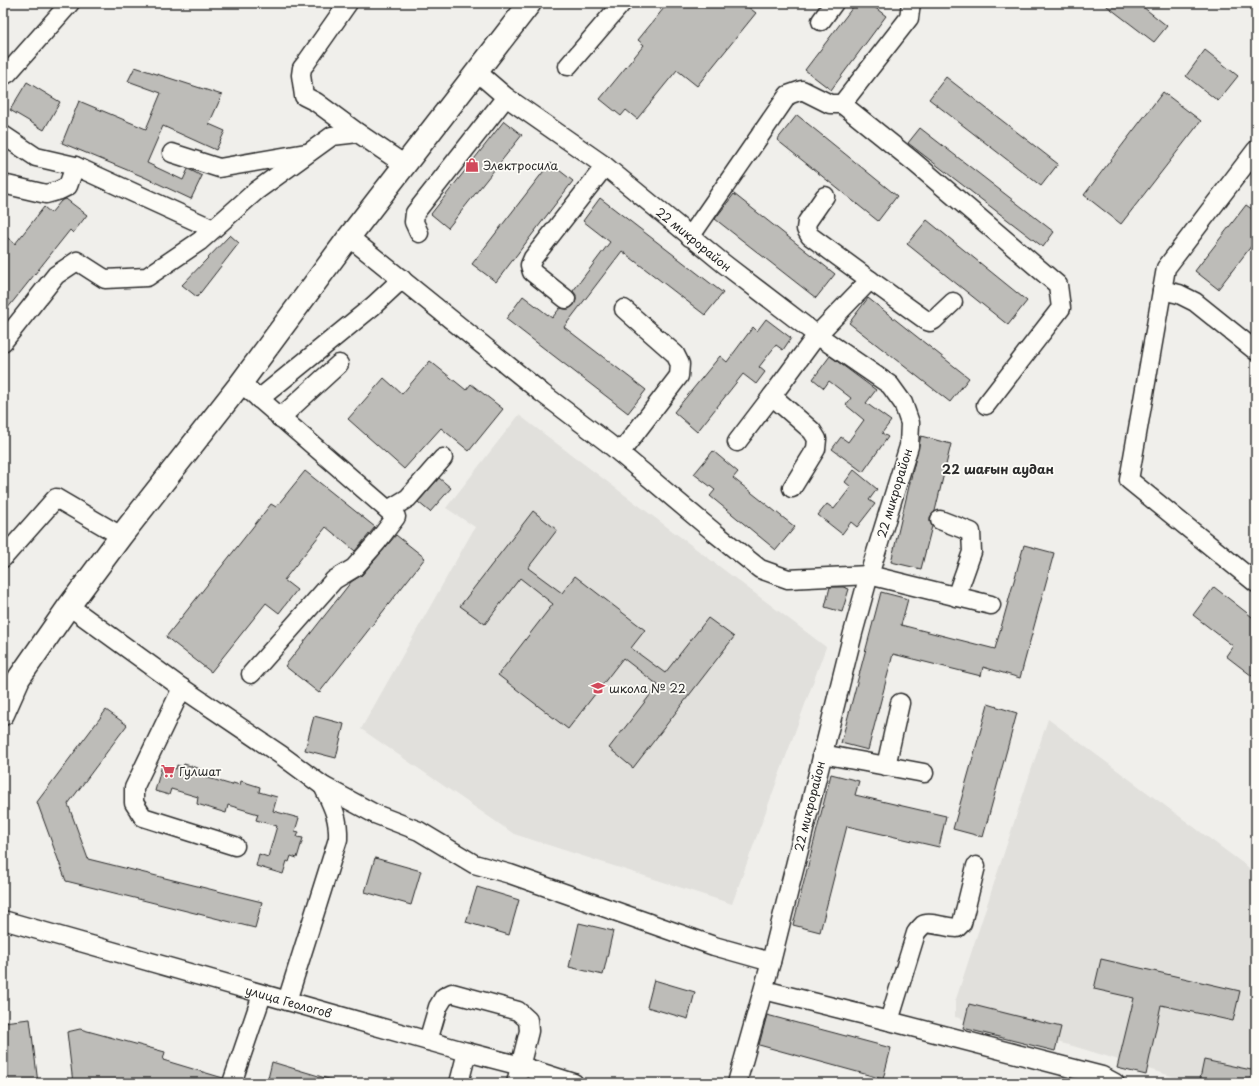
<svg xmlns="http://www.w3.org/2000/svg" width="1259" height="1086" font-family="'Playpen Sans',sans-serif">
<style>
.built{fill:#e1e0dc}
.building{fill:#bdbcb8;stroke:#2b2b2b}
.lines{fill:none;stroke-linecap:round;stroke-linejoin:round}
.minor-casing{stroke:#2b2b2b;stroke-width:21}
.major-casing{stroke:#2b2b2b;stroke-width:25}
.minor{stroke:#fdfcf7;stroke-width:18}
.major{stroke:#fdfcf7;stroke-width:22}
.labels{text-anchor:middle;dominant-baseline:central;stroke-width:3.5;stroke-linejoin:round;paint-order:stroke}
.poi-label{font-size:12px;fill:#2b2b2b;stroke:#fdfcf7;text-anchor:start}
.street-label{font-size:12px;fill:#2b2b2b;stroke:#fdfcf7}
.neighbourhood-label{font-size:13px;font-weight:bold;fill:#2b2b2b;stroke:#fdfcf7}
</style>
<rect width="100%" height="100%" fill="#f0efeb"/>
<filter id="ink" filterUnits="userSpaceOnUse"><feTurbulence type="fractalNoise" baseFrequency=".025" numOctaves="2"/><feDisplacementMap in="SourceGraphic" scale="8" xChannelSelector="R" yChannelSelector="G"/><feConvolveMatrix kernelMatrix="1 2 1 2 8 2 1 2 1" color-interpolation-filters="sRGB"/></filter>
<g filter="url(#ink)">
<path class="built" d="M 519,415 L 826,647 L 732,904 L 514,834 L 361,729 L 475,527 L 446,508 Z
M 1048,719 L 1256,873 L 1256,1083 L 1194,1083 L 1073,1046 L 955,1017 L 955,1002 Z"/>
<path class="building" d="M 668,3 L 743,3 L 756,13 L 697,86 L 677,70 L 637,119 L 626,110 L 621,116 L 600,99 L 644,45 L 638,40 Z
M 856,3 L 869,3 L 886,16 L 831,90 L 805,70 Z
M 1103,3 L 1138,3 L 1167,26 L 1154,42 Z
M 1205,50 L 1238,76 L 1218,101 L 1186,76 Z
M 135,67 L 222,95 L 209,124 L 225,131 L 216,150 L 163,126 L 147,163 L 183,180 L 188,169 L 202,176 L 191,199 L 144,177 L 62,143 L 79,101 L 146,129 L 161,93 L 128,81 Z
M 946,77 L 1058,164 L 1041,186 L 929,99 Z
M 27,82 L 60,102 L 44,130 L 10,110 Z
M 1163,92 L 1201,121 L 1121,224 L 1084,195 Z
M 797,115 L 897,196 L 878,221 L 777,140 Z
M 504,121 L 522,135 L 448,228 L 431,214 Z
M 920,128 L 1054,232 L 1043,247 L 908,143 Z
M 550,163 L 573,181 L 496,282 L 472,264 Z
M 734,194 L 835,274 L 816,298 L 715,219 Z
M 600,198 L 723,293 L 705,315 L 622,251 L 564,327 L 646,390 L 628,413 L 506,319 L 523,296 L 552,318 L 560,308 L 565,309 L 569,309 L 574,305 L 576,300 L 576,295 L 573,291 L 610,242 L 583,221 Z
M 66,199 L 87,215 L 73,233 L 70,230 L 3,314 L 3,234 L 15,244 L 44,207 L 51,213 L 61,201 Z
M 1246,205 L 1256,212 L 1256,240 L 1218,289 L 1195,271 Z
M 927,220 L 1027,301 L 1008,325 L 907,244 Z
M 230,235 L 239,243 L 197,297 L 182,285 Z
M 868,298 L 969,378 L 950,402 L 849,323 Z
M 766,319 L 791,338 L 783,350 L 776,345 L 759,367 L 765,372 L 756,384 L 743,374 L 697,432 L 674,412 L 720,356 L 727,362 L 753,327 L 757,331 Z
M 830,356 L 876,390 L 866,403 L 891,421 L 882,433 L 888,437 L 863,472 L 832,449 L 841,437 L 848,442 L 864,420 L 846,405 L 851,398 L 829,381 L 824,388 L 813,379 Z
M 430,361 L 466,390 L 471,384 L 503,409 L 469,451 L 441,428 L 404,469 L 348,419 L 384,378 L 402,394 Z
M 921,436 L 951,444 L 935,511 L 930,517 L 930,522 L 932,526 L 921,569 L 891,562 Z
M 713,451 L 738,472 L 733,478 L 795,527 L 776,550 L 710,496 L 715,490 L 694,474 Z
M 854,470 L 877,489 L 869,500 L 875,504 L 857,527 L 851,522 L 842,534 L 818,515 L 827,504 L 834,509 L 851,487 L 845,482 Z
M 305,471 L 375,527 L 355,551 L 326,527 L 284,580 L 297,590 L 279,613 L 266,603 L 211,672 L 166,637 L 271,504 L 276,507 Z
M 439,478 L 451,488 L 430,512 L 418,502 Z
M 533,511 L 557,530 L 528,568 L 562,593 L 575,576 L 645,630 L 631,648 L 665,673 L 708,618 L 734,637 L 633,768 L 609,748 L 658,685 L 623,658 L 568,729 L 498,675 L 553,604 L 520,578 L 485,624 L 460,606 Z
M 396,535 L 425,558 L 319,693 L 285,666 L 351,582 L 362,575 Z
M 1024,545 L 1054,553 L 1020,678 L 983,667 L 981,676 L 893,654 L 868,750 L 841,743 L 881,592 L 908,599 L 901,625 L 995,649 Z
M 830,587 L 843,587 L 849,589 L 842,612 L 825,607 Z
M 1214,587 L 1256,620 L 1256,679 L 1226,656 L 1233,646 L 1193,615 Z
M 988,704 L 1017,713 L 983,837 L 953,829 Z
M 106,710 L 127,725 L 68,804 L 88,859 L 262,902 L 255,928 L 66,881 L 37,802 Z
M 314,716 L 344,724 L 336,758 L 305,750 Z
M 184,764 L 201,769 L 200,773 L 206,775 L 205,777 L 232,785 L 233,783 L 240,785 L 241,781 L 260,787 L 259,792 L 277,797 L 273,811 L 299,818 L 295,831 L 299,832 L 297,837 L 303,838 L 297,858 L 291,856 L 289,862 L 287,861 L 283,874 L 256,866 L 259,854 L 268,857 L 277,826 L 256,820 L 258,814 L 228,805 L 226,813 L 197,804 L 198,797 L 171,789 L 169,795 L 155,791 L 162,765 L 176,769 L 177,765 L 183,767 Z
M 831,774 L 859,781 L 855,795 L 946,816 L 939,847 L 847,826 L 820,932 L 793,925 Z
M 375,858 L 421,871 L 411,905 L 365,892 Z
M 477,887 L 519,900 L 509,935 L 466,922 Z
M 579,923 L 613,931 L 603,975 L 569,967 Z
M 1101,959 L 1240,991 L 1233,1021 L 1161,1005 L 1146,1075 L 1117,1068 L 1134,998 L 1094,989 Z
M 654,980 L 695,992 L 688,1019 L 647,1007 Z
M 969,1004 L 1061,1027 L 1055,1051 L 963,1028 Z
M 767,1015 L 891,1048 L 883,1079 L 759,1045 Z
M 30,1019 L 38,1083 L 3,1083 L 3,1022 Z
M 80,1029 L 165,1052 L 163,1060 L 223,1078 L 222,1083 L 73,1083 L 67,1032 Z
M 1204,1060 L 1256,1071 L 1256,1083 L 1220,1083 L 1200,1079 Z
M 272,1062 L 332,1080 L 331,1083 L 267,1083 Z"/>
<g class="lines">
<defs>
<g id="minor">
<path d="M 348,3 L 306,63 L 302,68 L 301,75 L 304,96 L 316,102 L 358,133"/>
<path d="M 821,21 L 834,3"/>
<path d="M 568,66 L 622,3"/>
<path id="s1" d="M 477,72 L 506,97 L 605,166 L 723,263 L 817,335 L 890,385 L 903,403 L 910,423 L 909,446 L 869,575 L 853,633 L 771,962 L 737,1083"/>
<path d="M 3,76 L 8,73 L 70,3"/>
<path d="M 842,104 L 914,162 L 1058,285 L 1061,308 L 986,405"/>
<path d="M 3,135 L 36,157 L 75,166 L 213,229"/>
<path d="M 1256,150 L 1166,268 L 1129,480 L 1256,583"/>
<path d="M 172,153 L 219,168 L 306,153"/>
<path d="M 3,184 L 46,194 L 60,190 L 68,186 L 75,166"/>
<path d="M 419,233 L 414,222 L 415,213 L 506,97"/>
<path d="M 349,237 L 542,393 L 608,443 L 715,533 L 760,569 L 788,579 L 869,575 L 991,605"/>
<path d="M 690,237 L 788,95 L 802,90 L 830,104 L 842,104 L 909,18 L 911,3"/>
<path d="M 870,280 L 927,321 L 930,322 L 934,320 L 953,302"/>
<path d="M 1162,290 L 1179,294 L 1195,302 L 1256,351"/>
<path d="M 566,299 L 532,272 L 530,265 L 533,258 L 605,166"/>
<path d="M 3,342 L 56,275 L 77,261 L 105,279 L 147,277 L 200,241 L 256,191 L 332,136 L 358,133 L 405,165"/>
<path d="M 241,383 L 396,517 L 377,542 L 354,568 L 334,580 L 251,674"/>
<path d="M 259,399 L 373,306 L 402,279"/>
<path d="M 280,418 L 339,364"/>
<path d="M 737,442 L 772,396"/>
<path d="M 620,453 L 679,376 L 680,364 L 675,354 L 624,309"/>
<path d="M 792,488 L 816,449 L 817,439 L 812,431 L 772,396 L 817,335 L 870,280 L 810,236 L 806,229 L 807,222 L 825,196"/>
<path d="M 388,510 L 408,498 L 443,458"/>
<path d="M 940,520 L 971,532 L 972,552 L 956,597"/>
<path d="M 3,558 L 56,498 L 121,536"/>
<path d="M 69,606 L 182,688 L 134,788 L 134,803 L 143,817 L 235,846"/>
<path d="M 182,688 L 281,755 L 323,786 L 375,814 L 419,831 L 474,864 L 510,874 L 714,946 L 771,962"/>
<path d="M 822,754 L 924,773"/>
<path d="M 886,766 L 900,703"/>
<path id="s2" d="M 3,920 L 467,1052 L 521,1066 L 574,1083"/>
<path d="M 764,990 L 889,1021 L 1102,1076 L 1115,1083"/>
<path d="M 287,1001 L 338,839 C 339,817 332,805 323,786"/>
<path d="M 889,1021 L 916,933 C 918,930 921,927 923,925 C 929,921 948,928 957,928 L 962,923 L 976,866"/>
<path d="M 428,1041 L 438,1007 L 444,997 L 452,993 L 518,1011 L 528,1020 L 529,1031 L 516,1083"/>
<path d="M 232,1083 L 262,995"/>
<path d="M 459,1083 L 467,1052"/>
</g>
<path id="major" d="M 3,714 L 19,678 L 69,606 L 121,536 L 241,383 L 349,237 L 530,3"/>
</defs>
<use href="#minor" class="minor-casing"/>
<use href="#major" class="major-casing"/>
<use href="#minor" class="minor"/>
<use href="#major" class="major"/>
</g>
</g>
<defs>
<symbol id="shop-bare" viewBox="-9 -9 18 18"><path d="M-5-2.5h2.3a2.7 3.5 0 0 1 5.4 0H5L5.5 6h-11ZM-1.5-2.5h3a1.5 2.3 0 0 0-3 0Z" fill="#d1495b" stroke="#fdfcf7" stroke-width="2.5" paint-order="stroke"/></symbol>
<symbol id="school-bare" viewBox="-9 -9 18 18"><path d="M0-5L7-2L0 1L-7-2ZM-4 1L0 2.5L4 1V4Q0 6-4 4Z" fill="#d1495b" stroke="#fdfcf7" stroke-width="2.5" paint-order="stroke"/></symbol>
<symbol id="supermarket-bare" viewBox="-9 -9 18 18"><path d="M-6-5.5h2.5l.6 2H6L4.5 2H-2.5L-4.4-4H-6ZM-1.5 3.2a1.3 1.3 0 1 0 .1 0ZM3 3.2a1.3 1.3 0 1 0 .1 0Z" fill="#d1495b" stroke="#fdfcf7" stroke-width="2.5" paint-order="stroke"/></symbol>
</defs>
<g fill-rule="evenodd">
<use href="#shop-bare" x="462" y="155" width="20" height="20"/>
<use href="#school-bare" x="588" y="678" width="20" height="20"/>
<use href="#supermarket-bare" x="158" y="761" width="20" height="20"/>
</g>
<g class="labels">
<g class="poi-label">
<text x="483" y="165">Электросила</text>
<text x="609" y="688">школа № 22</text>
<text x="179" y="771">Гулшат</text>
</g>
<g class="street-label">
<text stroke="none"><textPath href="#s1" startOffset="274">22 микрорайон</textPath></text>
<text transform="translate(894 493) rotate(-73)">22 микрорайон</text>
<text transform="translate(809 806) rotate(-76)">22 микрорайон</text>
<text stroke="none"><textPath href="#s2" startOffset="297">улица Геологов</textPath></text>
</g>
<g class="neighbourhood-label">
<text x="998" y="468">22 шағын аудан</text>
</g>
</g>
<rect width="1259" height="1086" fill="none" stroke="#fdfcf7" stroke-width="16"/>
<rect x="8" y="8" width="1243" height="1070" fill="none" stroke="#2b2b2b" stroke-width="1.5" filter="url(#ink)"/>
</svg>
